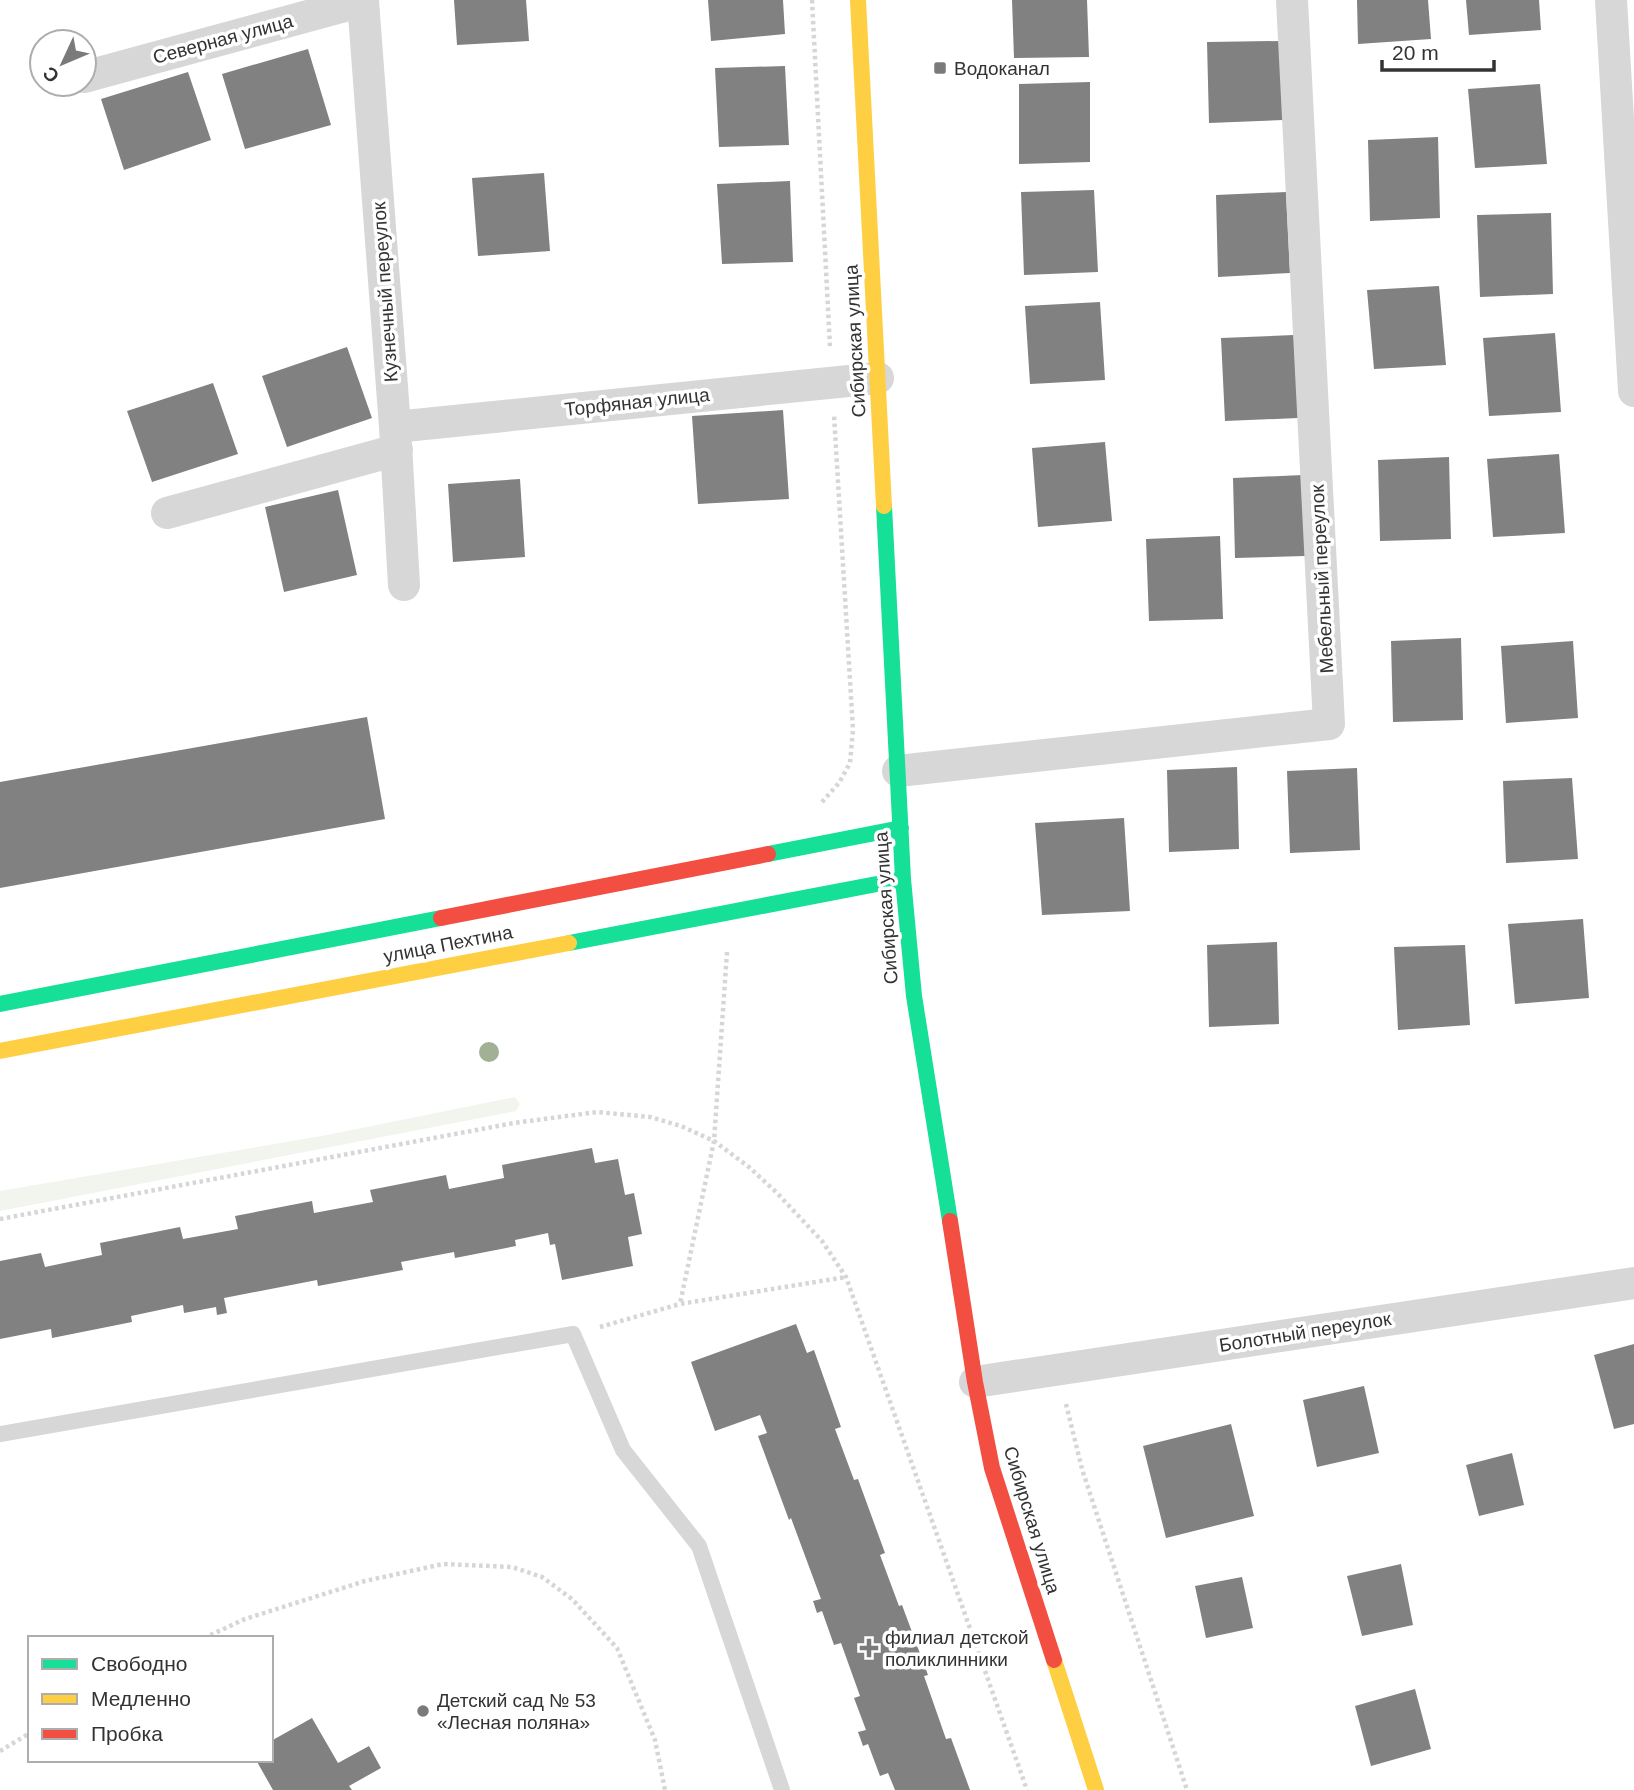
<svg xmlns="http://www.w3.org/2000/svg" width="1634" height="1790" font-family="Arial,sans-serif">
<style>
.green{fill:#f1f5ed}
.building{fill:#818181}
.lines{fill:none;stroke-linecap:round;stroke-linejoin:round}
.path{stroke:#d6d6d6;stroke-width:4.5;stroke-dasharray:3.5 3.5;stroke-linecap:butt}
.lane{stroke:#d7d7d7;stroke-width:16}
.street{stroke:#d7d7d7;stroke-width:32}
.fast{stroke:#16e098;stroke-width:16}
.slow{stroke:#ffcf43;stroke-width:16}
.jam{stroke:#f24e42;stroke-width:16}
.tree{fill:#a2b095}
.poi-dot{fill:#7a7a7a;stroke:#fff;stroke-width:2.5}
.labels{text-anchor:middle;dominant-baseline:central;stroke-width:7;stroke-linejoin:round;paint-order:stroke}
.street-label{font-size:19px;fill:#333;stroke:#fff}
.poi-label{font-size:19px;fill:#333;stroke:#fff;text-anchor:start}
</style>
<rect width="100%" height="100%" fill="#fff"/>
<path class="green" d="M 515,1097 L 520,1104 L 516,1111 L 0,1211 L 0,1191 L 327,1135 Z"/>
<path class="building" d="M 454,0 L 526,0 L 529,41 L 457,45 Z
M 708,0 L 783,0 L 785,34 L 711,41 Z
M 1012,0 L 1087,0 L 1089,57 L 1014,58 Z
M 1357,0 L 1428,0 L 1431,39 L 1358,44 Z
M 1466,0 L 1539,0 L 1541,30 L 1469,35 Z
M 1279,41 L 1283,120 L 1209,123 L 1207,42 Z
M 308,49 L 331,125 L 245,149 L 222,74 Z
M 785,66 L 789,145 L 719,147 L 715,68 Z
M 188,72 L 211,140 L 124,170 L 101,99 Z
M 1090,82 L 1090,162 L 1019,164 L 1019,84 Z
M 1540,84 L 1547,164 L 1475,168 L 1468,89 Z
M 1438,137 L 1440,218 L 1370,221 L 1368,140 Z
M 544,173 L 550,251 L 478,256 L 472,178 Z
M 790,181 L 793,262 L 722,264 L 717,184 Z
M 1094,190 L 1098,272 L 1024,275 L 1021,192 Z
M 1286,192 L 1290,273 L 1218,277 L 1216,195 Z
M 1551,213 L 1553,294 L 1480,297 L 1477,215 Z
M 1439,286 L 1446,365 L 1374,369 L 1367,290 Z
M 1100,302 L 1105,380 L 1030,384 L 1025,306 Z
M 1555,333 L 1561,412 L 1489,416 L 1483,338 Z
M 1294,335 L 1298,418 L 1225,421 L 1221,338 Z
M 347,347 L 372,418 L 287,447 L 262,376 Z
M 213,383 L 238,454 L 152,482 L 127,411 Z
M 783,410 L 789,499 L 698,504 L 692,416 Z
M 1105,442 L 1112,521 L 1038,527 L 1032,448 Z
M 1559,454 L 1565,533 L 1493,537 L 1487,459 Z
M 1449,457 L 1451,539 L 1380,541 L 1378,460 Z
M 1303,475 L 1305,556 L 1235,558 L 1233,478 Z
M 520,479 L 525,557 L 453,562 L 448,484 Z
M 338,490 L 357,575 L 284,592 L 265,507 Z
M 1220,536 L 1223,619 L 1149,621 L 1146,539 Z
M 1461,638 L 1463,720 L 1393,722 L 1391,641 Z
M 1573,641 L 1578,718 L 1506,723 L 1501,646 Z
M 367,717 L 385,819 L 0,888 L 0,782 Z
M 1237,767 L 1239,849 L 1169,852 L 1167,770 Z
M 1357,768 L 1360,850 L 1290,853 L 1287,771 Z
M 1572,778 L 1578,859 L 1506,863 L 1503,781 Z
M 1124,818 L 1130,911 L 1042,915 L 1035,823 Z
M 1583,919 L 1589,998 L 1515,1004 L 1508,924 Z
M 1277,942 L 1279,1024 L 1209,1027 L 1207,945 Z
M 1465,945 L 1470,1025 L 1398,1030 L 1394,947 Z
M 592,1148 L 595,1163 L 618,1159 L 625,1195 L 634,1193 L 642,1234 L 628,1237 L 633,1266 L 562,1280 L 555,1244 L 550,1245 L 548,1233 L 515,1240 L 516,1246 L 455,1258 L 454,1252 L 401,1262 L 403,1270 L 318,1286 L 317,1280 L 224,1298 L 227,1313 L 217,1315 L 216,1307 L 184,1313 L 183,1305 L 131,1316 L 132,1322 L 52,1338 L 51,1329 L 0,1339 L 0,1261 L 41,1253 L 45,1267 L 102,1255 L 100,1243 L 180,1227 L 183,1239 L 238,1229 L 235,1216 L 312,1201 L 314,1213 L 373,1202 L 370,1190 L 446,1175 L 449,1189 L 504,1178 L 502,1165 Z
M 796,1324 L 807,1353 L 814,1350 L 841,1427 L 835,1429 L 854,1480 L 858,1479 L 885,1553 L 880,1555 L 899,1606 L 902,1605 L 928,1675 L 924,1676 L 946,1739 L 951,1738 L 970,1790 L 895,1790 L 888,1773 L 880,1776 L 868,1744 L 863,1746 L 858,1732 L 866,1730 L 854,1698 L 860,1696 L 841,1643 L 834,1645 L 822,1611 L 817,1613 L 813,1601 L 821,1599 L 791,1518 L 789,1520 L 758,1436 L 767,1433 L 760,1415 L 715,1431 L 691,1362 Z
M 1634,1344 L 1634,1424 L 1614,1429 L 1594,1355 Z
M 1364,1386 L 1379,1453 L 1317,1467 L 1303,1400 Z
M 1231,1424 L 1254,1516 L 1166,1538 L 1143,1446 Z
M 1512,1453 L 1524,1505 L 1479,1516 L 1466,1465 Z
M 1401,1564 L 1413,1625 L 1362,1636 L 1347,1576 Z
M 1242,1577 L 1253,1628 L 1206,1638 L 1195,1586 Z
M 1415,1689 L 1431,1749 L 1371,1766 L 1355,1706 Z
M 312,1718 L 338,1763 L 369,1746 L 381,1768 L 349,1786 L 352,1790 L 273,1790 L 256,1760 L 271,1760 L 271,1741 Z"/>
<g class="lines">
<path class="path" d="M 812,0 L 830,347
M 822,802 L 839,783 L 850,763 L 853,730 L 834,415
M 727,952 L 714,1141 L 680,1304 L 846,1277
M 0,1219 L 514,1123 L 597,1112 L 650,1117 L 681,1126 L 714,1141 L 749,1167 L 776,1192 L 822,1241 L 846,1277 L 1027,1790
M 600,1327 L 680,1304
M 1066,1404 L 1082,1469 L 1187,1790
M 204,1638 L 245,1619 L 365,1581 L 443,1564 L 512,1567 L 542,1577 L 572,1599 L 617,1648 L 655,1740 L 665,1790
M 0,1751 L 30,1733"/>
<path class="lane" d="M 0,1434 L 573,1334 L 623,1450 L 699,1546 L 782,1790"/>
<path class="street" d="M 1611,0 L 1634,391
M 84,77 L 363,1 L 395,427 L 404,585
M 395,427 L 878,378
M 167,513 L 397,450
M 898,771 L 1329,724 L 1292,0
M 975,1382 L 1634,1283"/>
<path class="fast" d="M 884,506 L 903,879 L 914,996 L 950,1221
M 768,854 L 901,828
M 569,943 L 903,879
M 0,1004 L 441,918"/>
<path class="slow" d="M 858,0 L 884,506
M 0,1051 L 569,943
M 1054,1660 L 1096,1790"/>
<path class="jam" d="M 441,918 L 768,854
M 950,1221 L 975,1382 L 992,1468 L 1054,1660"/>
</g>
<circle class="tree" cx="489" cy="1052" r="10"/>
<g class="poi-dot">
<rect x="933" y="61" width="14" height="14" rx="3.5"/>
<path d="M865.5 1637.5h7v7h7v7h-7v7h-7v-7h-7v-7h7z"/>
<circle cx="423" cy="1711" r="7"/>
</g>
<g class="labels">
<g class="street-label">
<text transform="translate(223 39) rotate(-15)">Северная улица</text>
<text transform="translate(385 292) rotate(-94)">Кузнечный переулок</text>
<text transform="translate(855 341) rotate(-93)">Сибирская улица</text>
<text transform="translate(637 402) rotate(-6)">Торфяная улица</text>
<text transform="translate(1322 579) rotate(-93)">Мебельный переулок</text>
<text transform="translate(886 908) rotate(-94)">Сибирская улица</text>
<text transform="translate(448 944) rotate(-11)">улица Пехтина</text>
<text transform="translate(1305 1332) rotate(-9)">Болотный переулок</text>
<text transform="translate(1032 1520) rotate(73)">Сибирская улица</text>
</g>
<g class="poi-label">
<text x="954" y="68">Водоканал</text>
<text x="885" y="1637">филиал детской<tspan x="885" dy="22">поликлинники</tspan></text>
<text x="437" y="1700">Детский сад № 53<tspan x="437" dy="22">«Лесная поляна»</tspan></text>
</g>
</g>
<rect x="28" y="1636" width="245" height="126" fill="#ffffff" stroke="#adadad" stroke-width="2"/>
<rect x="42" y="1659" width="35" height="10" fill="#16e098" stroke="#adadad" stroke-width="2"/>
<text x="91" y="1671" font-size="21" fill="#333333">Свободно</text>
<rect x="42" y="1694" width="35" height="10" fill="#ffcf43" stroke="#adadad" stroke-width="2"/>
<text x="91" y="1706" font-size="21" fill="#333333">Медленно</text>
<rect x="42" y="1729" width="35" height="10" fill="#f24e42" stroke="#adadad" stroke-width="2"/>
<text x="91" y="1741" font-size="21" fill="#333333">Пробка</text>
<g transform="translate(63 63) rotate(226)"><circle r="33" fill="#ffffff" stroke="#adadad" stroke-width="2"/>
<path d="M0-5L12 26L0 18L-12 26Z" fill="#7a7a7a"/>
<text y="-10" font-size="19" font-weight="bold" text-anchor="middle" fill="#333333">С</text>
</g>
<path d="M1382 60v10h112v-10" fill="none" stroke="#333333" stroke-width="3.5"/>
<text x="1392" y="60" font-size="21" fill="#333333" stroke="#ffffff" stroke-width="5" paint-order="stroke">20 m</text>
</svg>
